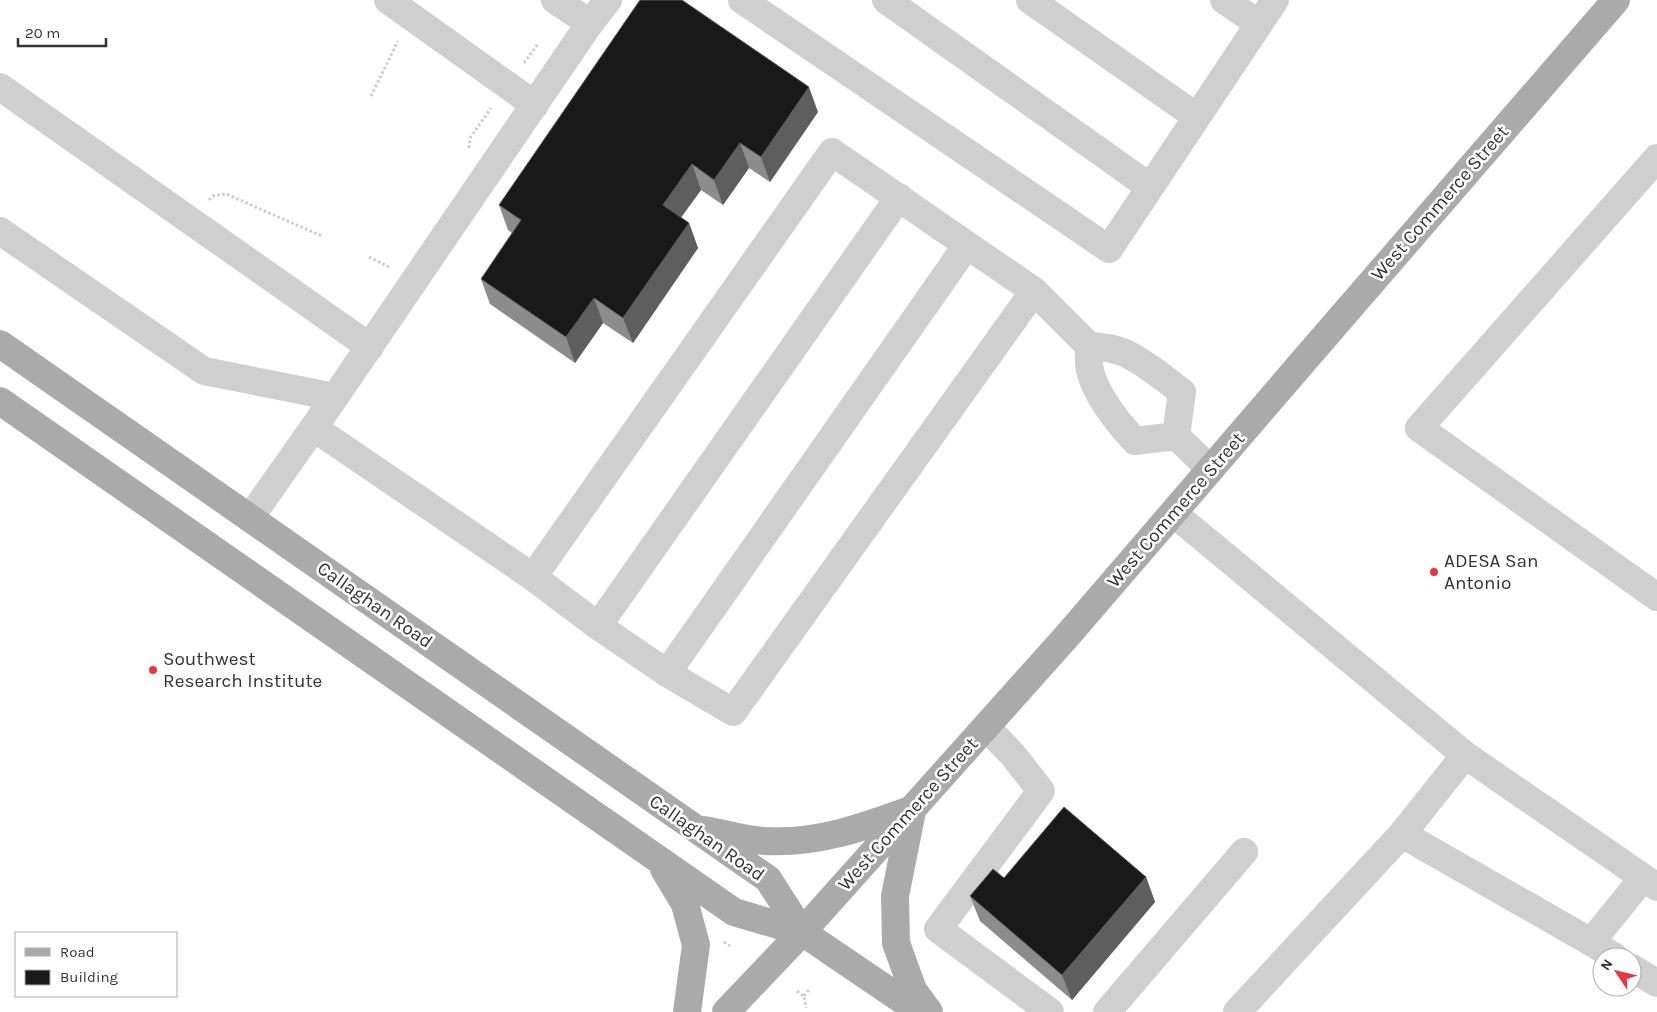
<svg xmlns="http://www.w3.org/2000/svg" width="1657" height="1012" font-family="Karla,sans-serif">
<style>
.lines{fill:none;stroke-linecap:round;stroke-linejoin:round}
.path{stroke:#ccc;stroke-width:3;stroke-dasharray:2.5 2.5;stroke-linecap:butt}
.minor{stroke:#cfcfcf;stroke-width:28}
.major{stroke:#aaa;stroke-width:28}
.wall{fill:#8c8c8c}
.shaded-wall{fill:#5e5e5e}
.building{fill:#191919;stroke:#5e5e5e}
.poi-dot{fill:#e5383e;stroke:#fff;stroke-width:2}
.labels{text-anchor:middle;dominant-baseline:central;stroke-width:5;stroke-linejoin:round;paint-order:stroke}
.street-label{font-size:19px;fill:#323232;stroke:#fff}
.poi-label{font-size:19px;fill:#323232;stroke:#fff;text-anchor:start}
</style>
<rect width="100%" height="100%" fill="#fff"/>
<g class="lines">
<path class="path" d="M 524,63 L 538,44
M 371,96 L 398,41
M 469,148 L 470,138 L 491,108
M 209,200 L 213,196 L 226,194 L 322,236
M 369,257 L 389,267
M 724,942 L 730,946
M 797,991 L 804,996 L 806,1008
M 804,996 L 809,990"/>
<path class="minor" d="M 388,0 L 535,105
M 555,0 L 590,23
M 742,0 L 1109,249 L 1275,0
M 886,0 L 1150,187
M 1030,0 L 1197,117
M 1224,0 L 1259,24
M 0,87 L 370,347
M 1657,158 L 1419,428 L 1657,597
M 0,231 L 204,371 L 335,397
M 1034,291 L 1089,346
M 1089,346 C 1102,347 1115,348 1127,354 C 1147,364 1165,379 1182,392 L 1176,436 L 1135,441 C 1118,423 1095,394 1090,370 C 1088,362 1089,354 1089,346 Z
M 314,428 L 533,577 L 598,626 L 667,673 L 733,712 L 1034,291 L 832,152 L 533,577
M 1176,436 L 1210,469
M 1173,513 L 1465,755
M 250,518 L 335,397 L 590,23 L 608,0
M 598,626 L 899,197
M 667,673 L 967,245
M 986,727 L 1013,755 L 1041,791 L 938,929 L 1050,1012
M 1402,834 L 1591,942 L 1643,878
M 1591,942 L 1615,957
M 1632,968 L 1657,983
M 1107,1012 L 1244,852
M 1237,1012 L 1402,834 L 1465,755 L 1657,887"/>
<path class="major" d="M 0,344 L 768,879 L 802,932
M 0,401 L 734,912 L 802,932 L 920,1012
M 912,811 L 895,896 L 896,943 L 913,990 L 929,1012
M 704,830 C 724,833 745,840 765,841 C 816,844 861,828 908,811
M 664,869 L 685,904 L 696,945 L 687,1012
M 726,1012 L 802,932 L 1067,636 L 1307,357 L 1616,0"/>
</g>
<path class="wall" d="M 818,112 L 770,182 L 749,168 L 723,205 L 701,190 L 681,217 L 689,223 L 698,248 L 633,343 L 603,323 L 575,363 L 490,304 L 481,279 L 512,233 L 508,230 L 499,205 Z
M 1146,877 L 1155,902 L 1072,1000 L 980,921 L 970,896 L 1004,878 Z"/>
<path class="shaded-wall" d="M 809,87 L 818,112 L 770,182 L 761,157 Z
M 740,143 L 749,168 L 723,205 L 714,180 Z
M 692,164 L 701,190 L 672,230 L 663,205 Z
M 689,223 L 698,248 L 633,343 L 623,318 Z
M 594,298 L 603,323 L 575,363 L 566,337 Z
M 1146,877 L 1155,902 L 1072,1000 L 1062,975 Z"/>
<path class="building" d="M 640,0 L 682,0 L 809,87 L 761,157 L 740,143 L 714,180 L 692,164 L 663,205 L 689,223 L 623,318 L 594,298 L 566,337 L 481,279 L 521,220 L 499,205 Z
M 1064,807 L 1146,877 L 1062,975 L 970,896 L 993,869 L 1004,878 Z"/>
<g class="poi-dot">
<circle cx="1434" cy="572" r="5"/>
<circle cx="153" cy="670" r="5"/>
</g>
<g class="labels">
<g class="street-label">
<text transform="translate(1440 203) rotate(-49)">West Commerce Street</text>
<text transform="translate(1176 510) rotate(-49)">West Commerce Street</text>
<text transform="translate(375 605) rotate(35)">Callaghan Road</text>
<text transform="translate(908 814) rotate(-48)">West Commerce Street</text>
<text transform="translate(707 838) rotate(35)">Callaghan Road</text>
</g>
<g class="poi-label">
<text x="1444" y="561">ADESA San<tspan x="1444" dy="22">Antonio</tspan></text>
<text x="163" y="659">Southwest<tspan x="163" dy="22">Research Institute</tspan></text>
</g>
</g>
<rect x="15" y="932" width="162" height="65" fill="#ffffff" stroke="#adadad"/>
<rect x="25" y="948" width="25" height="8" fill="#aaaaaa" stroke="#adadad"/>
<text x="60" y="957" font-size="15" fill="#323232">Road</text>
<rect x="25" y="970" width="25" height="15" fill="#191919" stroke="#adadad"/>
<text x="60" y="982" font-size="15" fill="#323232">Building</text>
<g transform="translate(1617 972) rotate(305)"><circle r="24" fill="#ffffff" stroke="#adadad"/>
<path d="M0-4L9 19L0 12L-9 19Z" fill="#e5383e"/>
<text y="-8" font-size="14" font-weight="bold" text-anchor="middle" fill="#323232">N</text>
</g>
<path d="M18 38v8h88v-8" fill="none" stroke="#323232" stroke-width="2.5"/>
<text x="25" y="38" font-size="15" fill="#323232" stroke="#ffffff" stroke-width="4" paint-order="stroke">20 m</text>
</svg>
